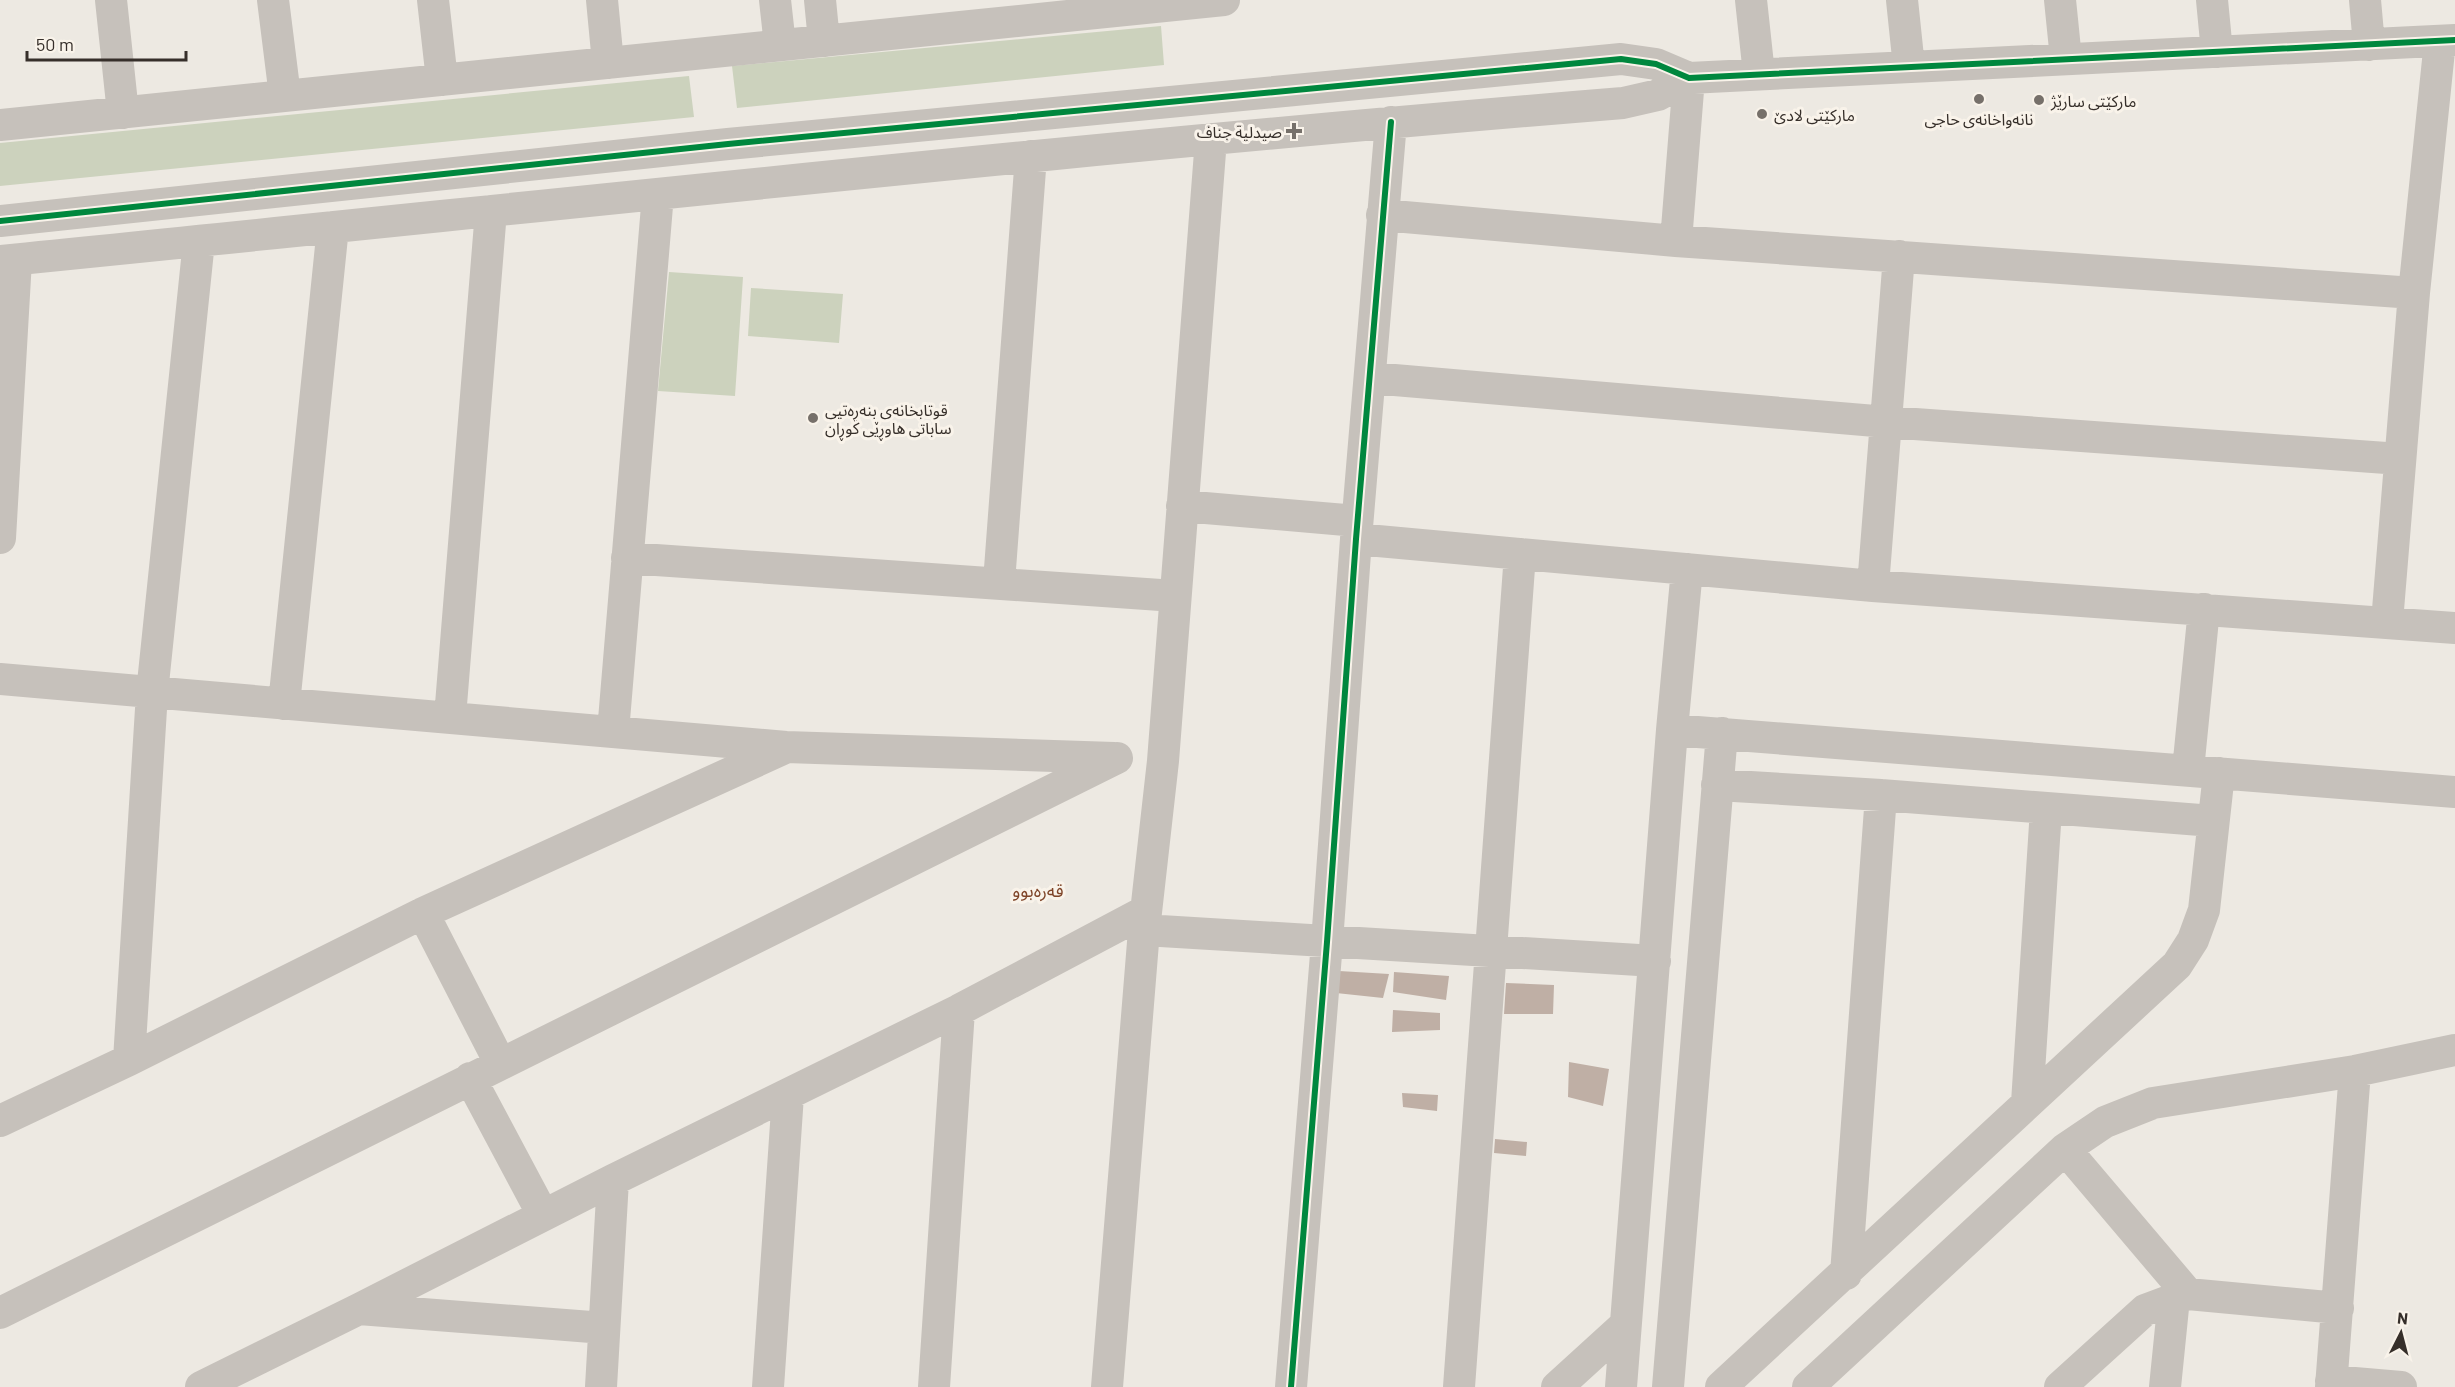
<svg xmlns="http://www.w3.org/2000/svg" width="2455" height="1387" font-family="Barlow,'Noto Sans Arabic',sans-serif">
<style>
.green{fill:#ccd2bd}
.building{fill:#bfafa5}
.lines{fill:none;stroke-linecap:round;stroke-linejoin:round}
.minor{stroke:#c6c1bb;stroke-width:32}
.cycleway-casing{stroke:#f9f3ea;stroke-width:10}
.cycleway{stroke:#00873e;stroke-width:6}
.poi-dot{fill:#76706a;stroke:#f9f3ea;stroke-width:2}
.labels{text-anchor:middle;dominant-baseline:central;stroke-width:6;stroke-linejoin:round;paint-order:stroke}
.poi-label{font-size:16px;fill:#362f2a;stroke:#f9f3ea;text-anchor:start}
.neighbourhood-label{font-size:18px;fill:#7f4529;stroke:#f9f3ea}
</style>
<rect width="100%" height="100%" fill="#ede9e2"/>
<path class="green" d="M 1161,26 L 1164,65 L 737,108 L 732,66 Z
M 689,76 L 694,117 L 0,186 L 0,143 Z
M 669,272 L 743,277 L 735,396 L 658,391 Z
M 751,288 L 843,294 L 839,343 L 748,336 Z"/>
<path class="building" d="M 1339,971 L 1389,974 L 1383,998 L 1336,993 Z
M 1394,972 L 1449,976 L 1446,1000 L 1393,992 Z
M 1506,983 L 1554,985 L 1553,1014 L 1504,1014 Z
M 1393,1010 L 1440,1013 L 1440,1030 L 1392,1032 Z
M 1569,1062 L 1609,1069 L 1603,1106 L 1568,1097 Z
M 1402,1093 L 1438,1095 L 1437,1111 L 1403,1107 Z
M 1495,1139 L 1527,1142 L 1526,1156 L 1494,1153 Z"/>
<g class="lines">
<path class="minor" d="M 111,0 L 123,113
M 273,0 L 285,96
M 433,0 L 442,80
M 602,0 L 608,63
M 775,0 L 780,45
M 820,0 L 824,41
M 1751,0 L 1759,74
M 1902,0 L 1909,67
M 2060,0 L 2066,59
M 2212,0 L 2217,52
M 2365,0 L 2369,45
M 0,125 L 1224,0
M 1382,215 L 1676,241 L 2414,293
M 0,221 L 728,144 L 1621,59 L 1656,64 L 1689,78 L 2455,40
M 1676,241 L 1689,78
M 0,261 C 541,207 1081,147 1623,103 L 1658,95 L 1689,78
M 1371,378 L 1887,422 L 2400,459
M 1182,506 L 1357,521
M 0,538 L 16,260
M 1356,539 L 1873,586 L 2455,628
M 627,558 L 1175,596
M 999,582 L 1031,156
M 1873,586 L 1899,256
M 2387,622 L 2414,293 L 2440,41
M 0,679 L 786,747 L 1114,758
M 284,704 L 333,227
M 450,717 L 491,211
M 1672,730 L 2455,792
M 613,732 L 658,194
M 2188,770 L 2204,609
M 1717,785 L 1881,795 L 2213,821
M 423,913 L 500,1063
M 1144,930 L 1655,961
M 129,1060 L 152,693 L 199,241
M 470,1078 L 543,1215
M 2027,1103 L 2046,809
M 0,1121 L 129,1060 L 423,913 L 785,748
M 2065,1149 L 2188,1294
M 1846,1274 L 1881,795
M 359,1309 L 604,1328
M 0,1313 L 1117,758
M 2331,1381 L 2401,1387
M 201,1387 L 359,1309 L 613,1180 L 959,1010 L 1146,911
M 601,1387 L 613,1180
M 768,1387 L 788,1095
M 934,1387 L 959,1010
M 1107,1387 L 1144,930 L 1163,761 L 1211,139
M 1291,1387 L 1327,942 L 1356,539 L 1391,122
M 1459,1387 L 1520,554
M 1557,1387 L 1624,1326
M 1621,1387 L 1672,730 L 1687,569
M 1668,1387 L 1722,733
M 1721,1387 L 2177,965 L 2193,940 L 2204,910 L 2219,773
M 1808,1387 L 2065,1149 L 2105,1122 L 2153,1103 L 2355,1071 L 2455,1050
M 2060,1387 L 2145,1310 L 2188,1294 L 2338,1308
M 2165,1387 L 2174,1298
M 2331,1387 L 2355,1071"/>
<defs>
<path id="cycleway" d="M 0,221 L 728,144 L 1621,59 L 1656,64 L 1689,78 L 2455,40
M 1291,1387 L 1327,942 L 1356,539 L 1391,122"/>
</defs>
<use href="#cycleway" class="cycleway-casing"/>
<use href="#cycleway" class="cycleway"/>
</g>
<g class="poi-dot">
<circle cx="1979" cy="99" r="6"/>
<circle cx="2039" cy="100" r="6"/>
<circle cx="1762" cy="114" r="6"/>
<path d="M1291 122h6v6h6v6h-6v6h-6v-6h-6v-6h6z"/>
<circle cx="813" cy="418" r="6"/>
</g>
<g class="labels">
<g class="poi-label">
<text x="2051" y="100">مارکێتی سارێژ</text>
<text x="1774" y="114">ماركێتی لادێ</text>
<text x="1979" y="118" text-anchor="middle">نانەواخانەی حاجی</text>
<text x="1282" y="131" text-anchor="end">صيدلية جناف</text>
<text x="825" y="409">قوتابخانەی بنەڕەتیی<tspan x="825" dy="18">ساباتی هاوڕێی کوڕان</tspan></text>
</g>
<g class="neighbourhood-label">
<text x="1038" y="890">قەرەبوو</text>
</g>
</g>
<g transform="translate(2401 1333) rotate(6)" stroke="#f9f3ea" stroke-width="4.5" paint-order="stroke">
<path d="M0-4.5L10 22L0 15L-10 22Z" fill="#362f2a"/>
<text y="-9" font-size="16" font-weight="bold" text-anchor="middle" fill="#362f2a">N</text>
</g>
<path d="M27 51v9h159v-9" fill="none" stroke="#362f2a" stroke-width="3"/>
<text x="36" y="51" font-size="18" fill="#362f2a" stroke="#f9f3ea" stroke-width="4.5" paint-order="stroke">50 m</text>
</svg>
